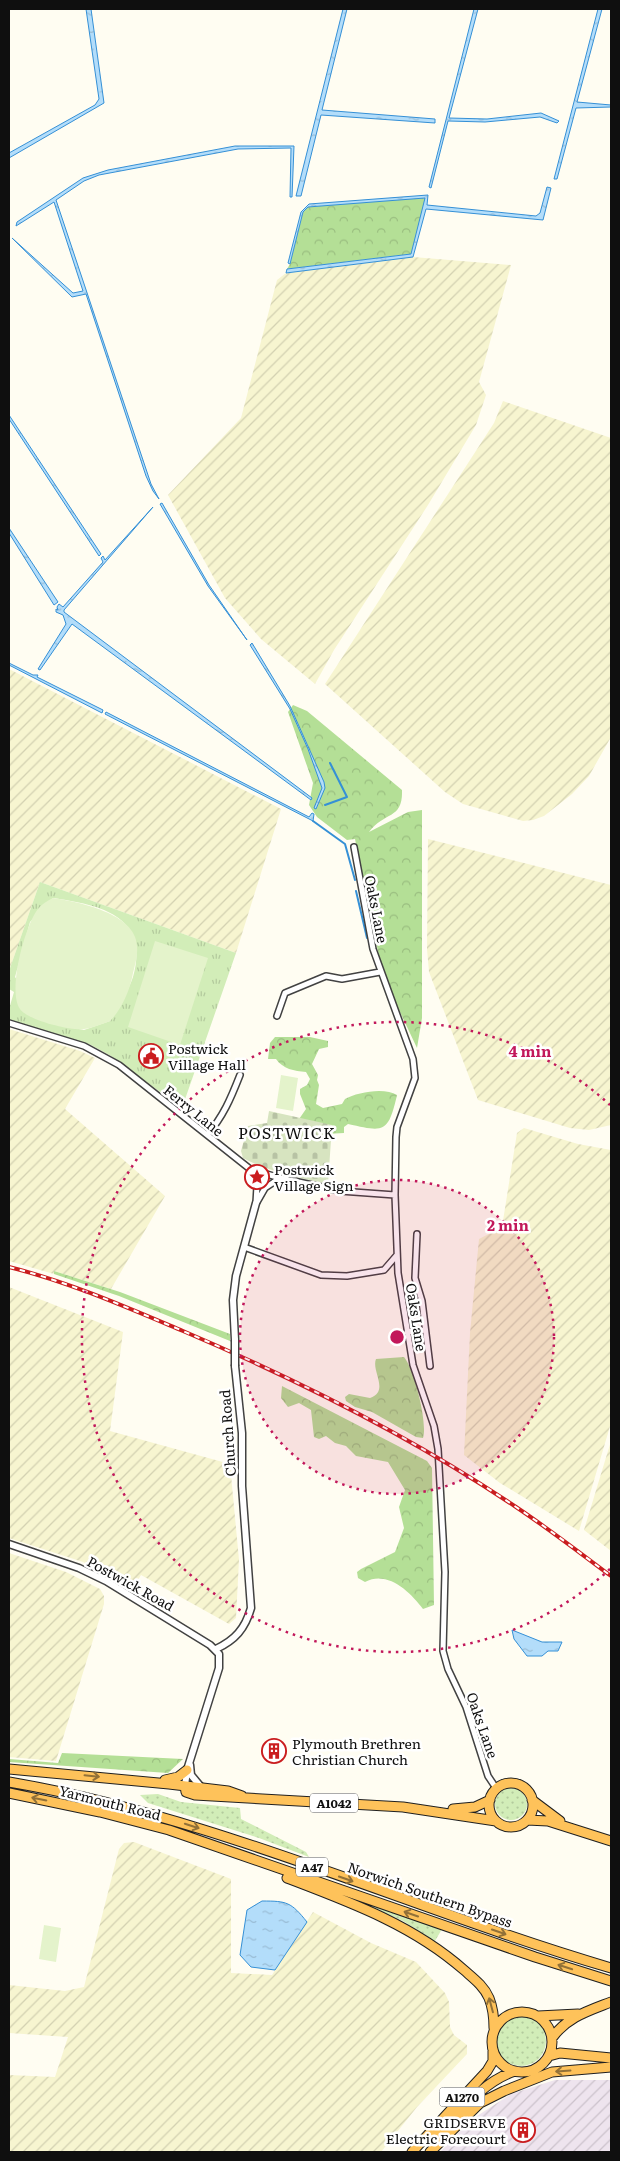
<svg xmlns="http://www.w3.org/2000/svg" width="620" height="2161" font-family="Literata,serif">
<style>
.industrial{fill:url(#industrial-furrows)}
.farmland{fill:url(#farmland-furrows)}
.grass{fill:url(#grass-dots)}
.forest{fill:url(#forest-crowns)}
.cemetery{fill:url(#cemetery-stones)}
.park{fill:url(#park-tufts);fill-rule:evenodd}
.pitch{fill:#e4f3cb}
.water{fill:url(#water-ripples);stroke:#3590d6}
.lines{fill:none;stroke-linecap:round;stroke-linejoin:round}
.stream{stroke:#3590d6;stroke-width:2}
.minor-casing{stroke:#424242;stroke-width:8}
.tertiary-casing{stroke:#424242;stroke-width:9}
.trunk-casing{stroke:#202020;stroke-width:11}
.minor{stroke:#fff;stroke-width:5}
.tertiary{stroke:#fff;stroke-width:6}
.trunk{stroke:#fec25a;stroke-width:9}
.rail-casing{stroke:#ca1d1f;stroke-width:4}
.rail{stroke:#fff;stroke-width:2;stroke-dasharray:5.5;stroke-linecap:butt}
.tertiary-bridge-casing{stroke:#424242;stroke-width:9;stroke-linecap:butt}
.tertiary-bridge{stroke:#fff;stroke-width:6}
.oneway{stroke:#927138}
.ring{fill:none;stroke:#c2185b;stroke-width:2.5;stroke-dasharray:2.5 5}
.labels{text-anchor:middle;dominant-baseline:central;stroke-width:5;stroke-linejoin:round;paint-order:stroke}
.shield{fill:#fff;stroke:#575757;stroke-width:1}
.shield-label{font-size:12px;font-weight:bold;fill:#0f0f0f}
.street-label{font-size:14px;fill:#0f0f0f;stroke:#fff}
.poi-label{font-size:14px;fill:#0f0f0f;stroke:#fff;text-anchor:start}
.quarter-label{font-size:16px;letter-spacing:1px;fill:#0f0f0f;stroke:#fff}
.centre{fill:#c2185b;stroke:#fff;stroke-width:2.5}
.ring-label{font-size:15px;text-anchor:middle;font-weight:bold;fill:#c2185b;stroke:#fff;stroke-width:5;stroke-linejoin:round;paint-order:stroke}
</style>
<defs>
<pattern id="industrial-furrows" width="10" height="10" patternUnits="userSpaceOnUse" patternTransform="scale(1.25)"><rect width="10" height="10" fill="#eee4ee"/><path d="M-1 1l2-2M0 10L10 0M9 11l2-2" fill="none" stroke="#cbc2cb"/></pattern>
<pattern id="farmland-furrows" width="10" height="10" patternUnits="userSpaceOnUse" patternTransform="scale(1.25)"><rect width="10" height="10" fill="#f7f5d0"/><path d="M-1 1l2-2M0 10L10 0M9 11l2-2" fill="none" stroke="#d3d1b1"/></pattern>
<pattern id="grass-dots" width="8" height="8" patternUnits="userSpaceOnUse" patternTransform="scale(1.25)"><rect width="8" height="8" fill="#d2edb8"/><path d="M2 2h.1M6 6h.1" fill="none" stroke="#b3ca9d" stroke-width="1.8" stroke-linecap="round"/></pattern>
<pattern id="forest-crowns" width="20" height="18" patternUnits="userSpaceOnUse" patternTransform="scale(1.25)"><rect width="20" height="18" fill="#b4df96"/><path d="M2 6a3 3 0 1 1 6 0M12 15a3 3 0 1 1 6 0" fill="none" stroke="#9abe80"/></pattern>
<pattern id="cemetery-stones" width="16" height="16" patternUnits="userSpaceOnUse" patternTransform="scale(1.25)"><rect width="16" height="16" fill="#d7e4c0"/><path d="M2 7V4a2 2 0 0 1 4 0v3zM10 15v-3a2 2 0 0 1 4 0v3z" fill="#b7c2a4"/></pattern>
<pattern id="park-tufts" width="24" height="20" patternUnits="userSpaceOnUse" patternTransform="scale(1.25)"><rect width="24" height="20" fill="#d2edb8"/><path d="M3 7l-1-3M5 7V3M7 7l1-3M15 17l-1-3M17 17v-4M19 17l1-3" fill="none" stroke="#b3ca9d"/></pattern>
<pattern id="water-ripples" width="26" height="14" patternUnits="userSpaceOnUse" patternTransform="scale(1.25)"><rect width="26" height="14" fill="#b3ddfa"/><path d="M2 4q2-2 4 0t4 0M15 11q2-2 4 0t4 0" fill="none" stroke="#99bcd5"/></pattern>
</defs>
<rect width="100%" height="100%" fill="#fffdf2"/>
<path class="industrial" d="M 555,2080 L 611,2080 L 611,2152 L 440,2152 L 459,2132 L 477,2116 L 511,2094 Z"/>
<path class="farmland" d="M 413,257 L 511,265 L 479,382 L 486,395 L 476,425 L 428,505 L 334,650 L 315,684 L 261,639 L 225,598 L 168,495 L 241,418 L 277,280 L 286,273 Z
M 503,401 L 611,438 L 611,737 L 589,776 L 572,794 L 544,816 L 533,820 L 523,821 L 463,804 L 445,792 L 325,684 L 494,423 Z
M 9,669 L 281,809 L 236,953 L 40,882 L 9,971 Z
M 428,839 L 611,885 L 611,1125 L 589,1130 L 570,1128 L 478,1100 L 429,972 L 427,949 Z
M 9,1029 L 80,1051 L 95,1058 L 65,1109 L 165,1196 L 111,1289 L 54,1271 L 54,1274 L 9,1261 Z
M 524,1128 L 578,1144 L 611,1150 L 611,1423 L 579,1531 L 500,1483 L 464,1455 L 470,1333 L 479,1239 L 502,1227 L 517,1133 Z
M 9,1287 L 123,1332 L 110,1431 L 230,1464 L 239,1560 L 236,1618 L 229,1624 L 141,1575 L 133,1588 L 83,1562 L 9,1538 Z
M 611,1441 L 611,1551 L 584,1530 Z
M 9,1553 L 66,1572 L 100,1589 L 104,1596 L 104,1604 L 56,1761 L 9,1757 Z
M 134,1842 L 231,1879 L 231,1973 L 272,1975 L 313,1912 L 371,1943 L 416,1962 L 445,1993 L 449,2002 L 450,2027 L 454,2035 L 467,2045 L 467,2054 L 417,2107 L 381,2152 L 9,2152 L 9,2075 L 55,2077 L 68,2037 L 9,2033 L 9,1985 L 65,1991 L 84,1987 L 119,1849 L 124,1843 Z"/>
<path class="grass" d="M495 1804a16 16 0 1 1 32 0a16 16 0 1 1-32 0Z
M 158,1794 L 181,1802 L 240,1808 L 241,1819 L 306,1852 L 309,1857 L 259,1838 L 148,1803 L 140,1795 Z
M 350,1896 L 442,1929 L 435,1941 L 403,1921 Z
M496 2041a25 25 0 1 1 50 0a25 25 0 1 1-50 0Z"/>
<path class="forest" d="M 426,197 L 411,254 L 287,269 L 290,264 L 303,212 L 308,207 Z
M 293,705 L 307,711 L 402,790 C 403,820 385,811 369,832 L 408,812 L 422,810 L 422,1018 L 417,1048 L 383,976 L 355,839 L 347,840 L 317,817 L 309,805 L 313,783 L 288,712 Z
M 275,1037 L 310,1037 L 328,1041 L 328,1047 L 319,1049 L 312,1064 L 318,1075 L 317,1080 L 319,1085 L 316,1104 L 323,1108 L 342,1104 L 345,1099 C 357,1092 385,1087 397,1095 C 388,1134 384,1132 348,1124 L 344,1127 L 344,1133 L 326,1134 L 297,1122 L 306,1109 L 300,1094 L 300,1089 L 307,1085 L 310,1079 L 306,1072 C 294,1071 283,1069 276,1059 L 268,1059 L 270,1043 Z
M 54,1271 L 120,1292 L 230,1334 L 230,1341 L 119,1296 L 54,1274 Z
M 404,1357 C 414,1368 428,1424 423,1438 L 416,1437 L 372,1412 L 355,1407 L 346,1401 L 345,1397 L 349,1394 L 370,1398 C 390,1391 371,1371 376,1359 Z
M 282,1386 L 427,1461 L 432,1468 L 434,1605 L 423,1609 C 410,1592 388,1570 365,1582 L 358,1578 L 357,1572 L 361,1569 L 395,1552 L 404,1528 L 399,1507 L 405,1490 L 388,1462 L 356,1456 L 346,1446 L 335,1443 L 326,1436 L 319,1439 L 314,1437 L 311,1410 L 299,1403 L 288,1407 L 281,1398 Z
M 62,1753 L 183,1759 L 168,1773 L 9,1762 L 9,1759 L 58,1763 Z"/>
<path class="cemetery" d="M 269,1111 L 332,1125 L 328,1184 C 299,1178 269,1172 243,1158 L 241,1151 L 248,1126 L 267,1123 Z"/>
<path class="park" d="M 40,882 L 236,953 L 182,1108 L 111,1056 L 91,1045 L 9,1021 L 9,1009 L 14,992 L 9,989 L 9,971 ZM 53,898 C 101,905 150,916 133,977 C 128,992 118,1007 110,1021 L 84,1030 L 48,1023 L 15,977 L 30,922 ZM 145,1046 L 163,1058 L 156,1067 L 151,1063 L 148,1067 L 144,1063 L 146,1059 L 139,1054 Z"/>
<path class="pitch" d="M 53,898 C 78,902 136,913 137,946 C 138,955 135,965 133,973 C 130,990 122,1009 110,1021 C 102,1024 93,1028 84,1029 C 71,1031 27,1020 20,1009 C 7,991 25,925 38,909 C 42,904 47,901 53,898 Z
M 155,941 L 208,958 L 180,1045 L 128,1027 Z
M 281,1075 L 298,1078 L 293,1111 L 276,1108 Z
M 44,1925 L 61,1928 L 56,1962 L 39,1959 Z"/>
<path class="water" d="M 86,9 L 91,9 L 104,103 L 9,158 L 9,153 L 95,105 L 99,99 Z
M 343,9 L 347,9 L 322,110 L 435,119 L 435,123 L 321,115 L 301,196 L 296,196 Z
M 474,9 L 478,9 L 449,118 L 487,119 L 541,113 L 559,121 L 557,123 L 540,117 L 485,122 L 448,121 L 431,188 L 429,187 Z
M 598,9 L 602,9 L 577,102 L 611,105 L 611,107 L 576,108 L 557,179 L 554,179 Z
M 235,146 L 294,146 L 292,197 L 290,197 L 291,148 L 238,149 L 99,175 L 84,181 L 56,200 L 151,484 L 159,499 L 153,491 L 146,476 L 86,294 L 72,297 L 12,238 L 73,293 L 83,291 L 54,202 L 16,226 L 17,222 L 83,178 L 108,170 Z
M 547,187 L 551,188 L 543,220 L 426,209 L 413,257 L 286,273 L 287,269 L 411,254 L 425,198 L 308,207 L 303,212 L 290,264 L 288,263 L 301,212 L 309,204 L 428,195 L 427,205 L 536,216 L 540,213 Z
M 9,415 L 101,554 L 99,556 L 9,419 Z
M 162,503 L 209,585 L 247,640 L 208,586 L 160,504 Z
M 153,507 L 64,610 L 64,612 L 312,798 L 311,800 L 72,624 L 40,670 L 38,669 L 66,624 L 63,615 L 56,612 L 56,609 L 58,610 L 57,607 L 59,604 L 63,607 L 103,562 L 101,558 L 103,556 L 105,560 Z
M 9,528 L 58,602 L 54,605 L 9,533 Z
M 252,643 L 290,706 L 324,782 L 325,788 L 316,809 L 314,808 L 322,788 L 308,749 L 290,709 L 250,645 Z
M 9,663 L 33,675 L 38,675 L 37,677 L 103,710 L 102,713 L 9,665 Z
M 106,712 L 309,817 L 312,813 L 314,814 L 313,821 L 105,714 Z
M 512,1630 L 542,1642 L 562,1642 L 558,1651 L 548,1651 L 542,1656 L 527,1656 L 514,1639 Z
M 262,1901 C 287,1901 291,1902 307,1922 L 275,1970 L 251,1967 L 240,1955 L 247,1910 Z"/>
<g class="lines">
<path class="stream" d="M 325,805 L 347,797 L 330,763
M 313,821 L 345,844 L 355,880
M 356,891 L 367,938"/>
<defs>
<path id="minor" d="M 354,847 L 373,949 L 413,1059 L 415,1078 L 397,1127 L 396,1137 L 395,1195 L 398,1273 L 413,1365 L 434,1426 L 438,1449 L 445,1572 L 443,1651 L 448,1669 L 466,1707 L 488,1776 L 496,1788
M 277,1016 L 285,993 L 326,976 L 342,979 L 380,972
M 9,1023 L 84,1046 L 119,1065 L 250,1169 L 257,1186 L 256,1203
M 207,1135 C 223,1117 231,1098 240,1075
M 250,1169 L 280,1178 L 340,1191 L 395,1195
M 257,1202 L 265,1188 L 280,1178
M 417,1234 L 415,1278 L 422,1301 L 430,1366
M 244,1247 L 321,1275 L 347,1276 L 384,1270 L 397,1255
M 407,1332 L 424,1330"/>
<path id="tertiary" d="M 235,1340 L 233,1300 L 236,1276 L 256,1203
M 9,1544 L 79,1568 L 106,1581 L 210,1645 L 219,1654 L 219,1668 L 187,1770 L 185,1786
M 216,1649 C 235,1640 245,1629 251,1608 L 242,1486 L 242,1433 L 235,1366
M 190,1765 L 191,1775 L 201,1787"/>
<path id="trunk" d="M 9,1769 L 169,1784 L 228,1791 L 242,1796
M 165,1780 L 178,1777 L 187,1770
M 9,1782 C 217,1817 410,1909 611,1968
M489 1805a22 22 0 1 1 44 0a22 22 0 1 1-44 0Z
M 185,1786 L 186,1792 L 195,1795 L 403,1807 L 496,1821
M 9,1793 L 100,1812 L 169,1830 L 535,1957 L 611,1981
M 532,1800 L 560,1821
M 453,1809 L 475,1807 L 490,1800
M 527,1820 L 548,1821 L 611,1841
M 287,1878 C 350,1902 413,1925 464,1970 C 473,1978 484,1986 489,1998 C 493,2008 494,2018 494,2028
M492 2042a30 30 0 1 1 60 0a30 30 0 1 1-60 0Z
M 538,2016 L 578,2014
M 552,2038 C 567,2017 588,2011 611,2002
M 549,2056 L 560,2053 L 611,2058
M 438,2136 C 461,2111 482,2082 515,2071
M 412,2152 L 487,2071 L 493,2061 L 493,2051
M 430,2152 L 480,2103 L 504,2091 L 552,2072 L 611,2067"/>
</defs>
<use href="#minor" class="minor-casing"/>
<use href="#tertiary" class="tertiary-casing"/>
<use href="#trunk" class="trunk-casing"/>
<use href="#minor" class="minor"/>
<use href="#tertiary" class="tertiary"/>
<use href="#trunk" class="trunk"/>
<defs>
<path id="rail" d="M 9,1267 C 69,1282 126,1307 183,1331 C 298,1380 412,1437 516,1507 C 549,1529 580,1553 611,1576"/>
</defs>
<use href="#rail" class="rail-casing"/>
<use href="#rail" class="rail"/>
<defs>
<path id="tertiary-bridge" d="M 235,1340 L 235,1366"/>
</defs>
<use href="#tertiary-bridge" class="tertiary-bridge-casing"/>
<use href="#tertiary-bridge" class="tertiary-bridge"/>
</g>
<defs><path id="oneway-shaft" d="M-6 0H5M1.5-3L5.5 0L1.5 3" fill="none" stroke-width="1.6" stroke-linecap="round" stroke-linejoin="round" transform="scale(1.25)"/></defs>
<g class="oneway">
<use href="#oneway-shaft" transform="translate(92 1776) rotate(6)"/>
<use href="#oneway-shaft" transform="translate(39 1799) rotate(-169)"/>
<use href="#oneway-shaft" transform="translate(192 1826) rotate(18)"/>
<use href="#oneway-shaft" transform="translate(346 1879) rotate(19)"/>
<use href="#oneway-shaft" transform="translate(411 1914) rotate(-161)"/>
<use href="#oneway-shaft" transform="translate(499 1932) rotate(19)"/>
<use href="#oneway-shaft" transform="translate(565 1967) rotate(-162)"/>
<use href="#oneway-shaft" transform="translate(491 2005) rotate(-105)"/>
<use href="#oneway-shaft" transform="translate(563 2071) rotate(176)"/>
</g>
<circle cx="397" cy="1337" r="157" fill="#c2185b" fill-opacity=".12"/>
<g class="ring">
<circle cx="397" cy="1337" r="157"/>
<path d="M610 1569A315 315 0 1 1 610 1105"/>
</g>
<defs>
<symbol id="civic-ring" viewBox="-11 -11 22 22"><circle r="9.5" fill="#fff" stroke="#ca1d1f" stroke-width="1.5"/><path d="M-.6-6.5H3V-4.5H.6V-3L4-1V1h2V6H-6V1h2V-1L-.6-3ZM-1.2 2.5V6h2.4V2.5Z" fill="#ca1d1f"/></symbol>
<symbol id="sight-ring" viewBox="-11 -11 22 22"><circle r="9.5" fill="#fff" stroke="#ca1d1f" stroke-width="1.5"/><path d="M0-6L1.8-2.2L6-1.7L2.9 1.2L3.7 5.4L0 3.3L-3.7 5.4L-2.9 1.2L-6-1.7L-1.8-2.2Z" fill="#ca1d1f"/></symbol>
<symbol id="building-ring" viewBox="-11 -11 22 22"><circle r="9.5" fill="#fff" stroke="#ca1d1f" stroke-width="1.5"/><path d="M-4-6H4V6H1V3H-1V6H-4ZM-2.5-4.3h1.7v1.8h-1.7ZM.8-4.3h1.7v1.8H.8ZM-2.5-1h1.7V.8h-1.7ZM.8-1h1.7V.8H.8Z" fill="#ca1d1f"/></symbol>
</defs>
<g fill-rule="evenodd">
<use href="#civic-ring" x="137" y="1042" width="28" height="28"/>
<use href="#sight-ring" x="243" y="1163" width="28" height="28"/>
<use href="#building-ring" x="260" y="1737" width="28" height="28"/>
<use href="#building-ring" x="509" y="2116" width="28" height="28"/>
</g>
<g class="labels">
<g class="shield">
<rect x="310" y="1793.5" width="48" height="19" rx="4"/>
<rect x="296" y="1857.5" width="32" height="19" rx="4"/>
<rect x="439.5" y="2087.5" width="45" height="19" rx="4"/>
</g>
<g class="shield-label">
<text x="334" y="1803">A1042</text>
<text x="312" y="1867">A47</text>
<text x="462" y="2097">A1270</text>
</g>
<g class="street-label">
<text transform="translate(377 909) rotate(79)">Oaks Lane</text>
<text transform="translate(194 1110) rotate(39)">Ferry Lane</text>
<text transform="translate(417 1317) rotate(81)">Oaks Lane</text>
<text transform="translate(227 1433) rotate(-94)">Church Road</text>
<text transform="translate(131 1583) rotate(29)">Postwick Road</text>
<text transform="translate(483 1725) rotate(71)">Oaks Lane</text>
<text transform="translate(110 1802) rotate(14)">Yarmouth Road</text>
<text transform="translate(430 1894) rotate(19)">Norwich Southern Bypass</text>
</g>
<g class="poi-label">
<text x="168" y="1048">Postwick<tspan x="168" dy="16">Village Hall</tspan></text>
<text x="274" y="1169">Postwick<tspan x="274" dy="16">Village Sign</tspan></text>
<text x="292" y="1743">Plymouth Brethren<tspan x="292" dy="16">Christian Church</tspan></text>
<text x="506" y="2122" text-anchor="end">GRIDSERVE<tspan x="506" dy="16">Electric Forecourt</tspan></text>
</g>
<g class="quarter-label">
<text x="287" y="1132">POSTWICK</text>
</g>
</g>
<circle cx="397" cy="1337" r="8" class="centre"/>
<g class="ring-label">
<text x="530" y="1057">4 min</text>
<text x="508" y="1231">2 min</text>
</g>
<rect width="620" height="2161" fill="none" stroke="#0f0f0f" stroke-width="20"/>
</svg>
